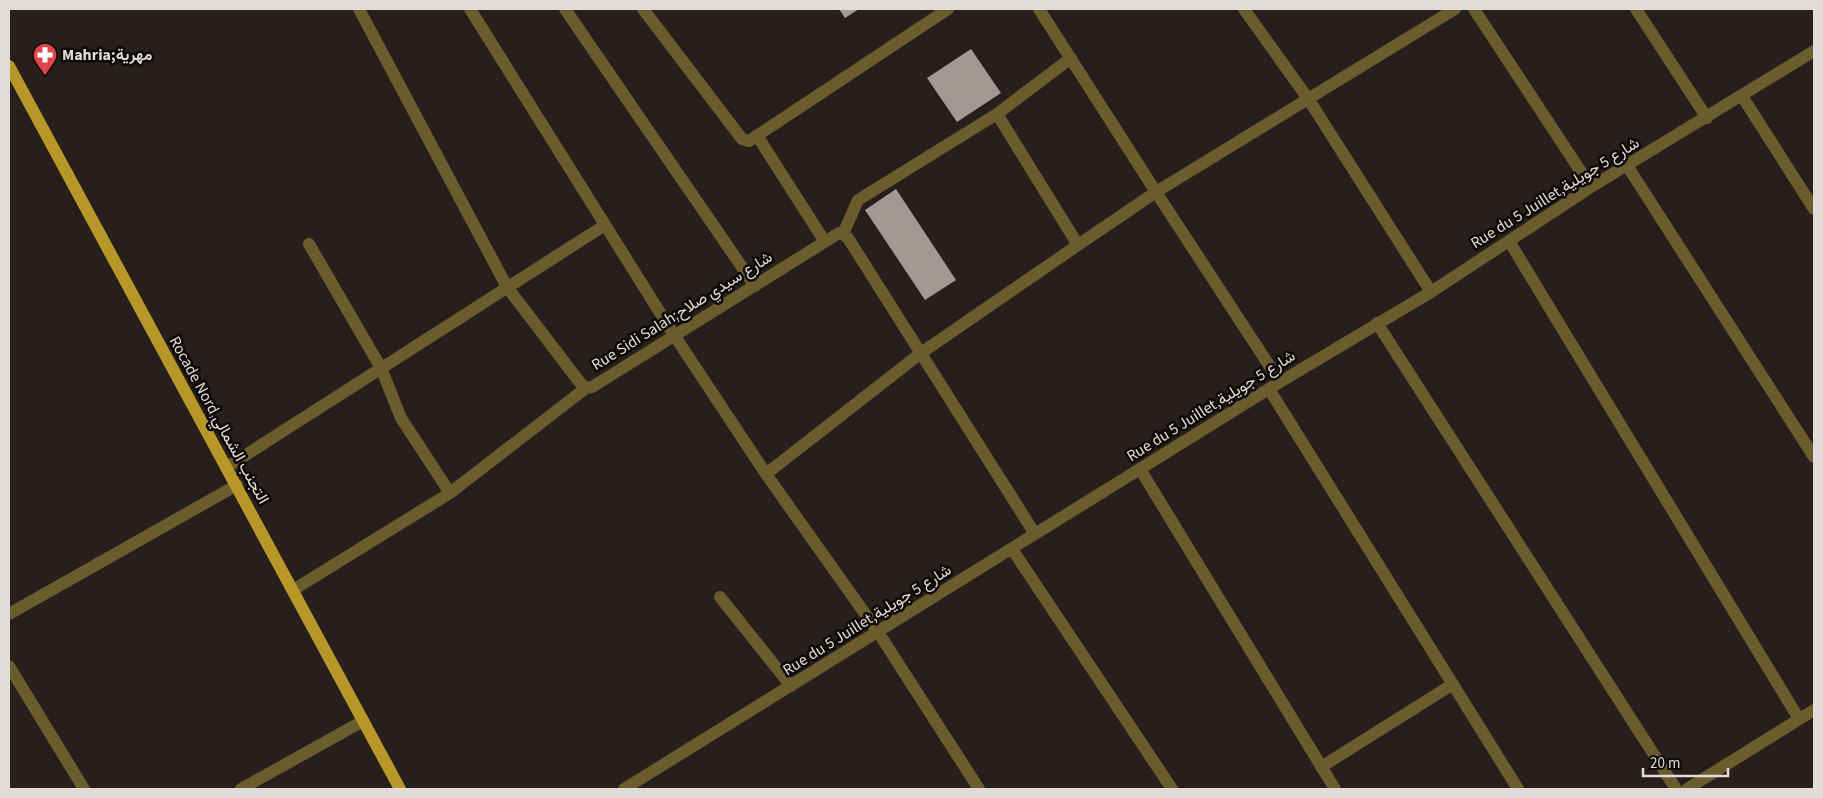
<svg xmlns="http://www.w3.org/2000/svg" width="1823" height="798" font-family="'Source Sans 3',Vazirmatn,sans-serif">
<style>
.building{fill:#a29994}
.lines{fill:none;stroke-linecap:round;stroke-linejoin:round}
.minor{stroke:#6b5c2d;stroke-width:12}
.major{stroke:#b79728;stroke-width:12}
.labels{text-anchor:middle;dominant-baseline:central;stroke-width:5;stroke-linejoin:round;paint-order:stroke}
.poi-label{font-size:16px;font-weight:bold;fill:#e1dcda;stroke:#0c0908;text-anchor:start}
.street-label{font-size:16px;fill:#e1dcda;stroke:#0c0908}
</style>
<rect width="100%" height="100%" fill="#261f1b"/>
<path class="building" d="M 839,9 L 859,9 L 845,18 Z
M 971,49 L 1001,93 L 957,122 L 927,78 Z
M 896,189 L 956,280 L 925,300 L 865,210 Z"/>
<g class="lines">
<path class="minor" d="M 359,9 L 507,287 L 581,384 L 586,388 L 592,387 L 839,233 L 843,234 L 848,238 L 1035,534
M 470,9 L 674,335 L 766,474
M 565,9 L 755,286
M 643,9 L 742,139 L 749,141 L 948,9
M 1039,9 L 1156,192 L 1280,382
M 1244,9 L 1309,100 L 1431,292
M 1474,9 L 1591,187
M 1636,9 L 1707,118
M 1742,96 L 1814,209
M 997,114 L 1078,245
M 758,137 L 825,242
M 1628,167 L 1814,457
M 843,234 L 858,200 L 997,114 L 1071,58
M 1509,241 L 1799,719
M 309,244 L 381,368 L 401,418 L 450,493
M 1377,323 L 1676,789
M 1269,389 L 1518,789
M 227,467 L 605,225
M 1140,469 L 1335,789
M 1012,549 L 1172,789
M 293,590 L 450,493 L 586,388
M 720,597 L 791,686
M 9,614 L 237,485
M 9,666 L 84,789
M 1321,767 L 1453,684
M 241,789 L 363,721
M 624,789 L 1280,382 L 1431,292 L 1591,187 L 1814,51
M 979,789 L 878,632 L 766,474 L 921,353 L 1078,245 L 1156,192 L 1455,9
M 1687,789 L 1814,710"/>
<path class="major" d="M 9,66 L 400,789"/>
</g>
<defs>
<symbol id="pharmacy-pin" viewBox="-11 -11 22 30"><path d="M0 17L-7.5 6A9.5 9.5 0 1 1 7.5 6Z" fill="#e0444e" stroke="#0c0908"/><path d="M-2-6h4v4h4v4h-4v4h-4v-4h-4v-4h4Z" fill="#fff"/></symbol>
</defs>
<g fill-rule="evenodd">
<use href="#pharmacy-pin" x="31" y="41" width="28" height="38"/>
</g>
<g class="labels">
<g class="poi-label">
<text x="62" y="55">Mahria;مهرية</text>
</g>
<g class="street-label">
<text transform="translate(1555 193) rotate(-32)">Rue du 5 Juillet,شارع 5 جويلية</text>
<text transform="translate(682 311) rotate(-32)">Rue Sidi Salah;شارع سيدي صلاح</text>
<text transform="translate(1211 406) rotate(-32)">Rue du 5 Juillet,شارع 5 جويلية</text>
<text transform="translate(219 420) rotate(61)">Rocade Nord,التجنب الشمالي</text>
<text transform="translate(867 620) rotate(-32)">Rue du 5 Juillet,شارع 5 جويلية</text>
</g>
</g>
<rect width="1823" height="798" fill="none" stroke="#e1dcda" stroke-width="20"/>
<path d="M1643 768v8h85v-8" fill="none" stroke="#e1dcda" stroke-width="2.5"/>
<text x="1650" y="768" font-size="15" fill="#e1dcda" stroke="#0c0908" stroke-width="4" paint-order="stroke">20 m</text>
</svg>
